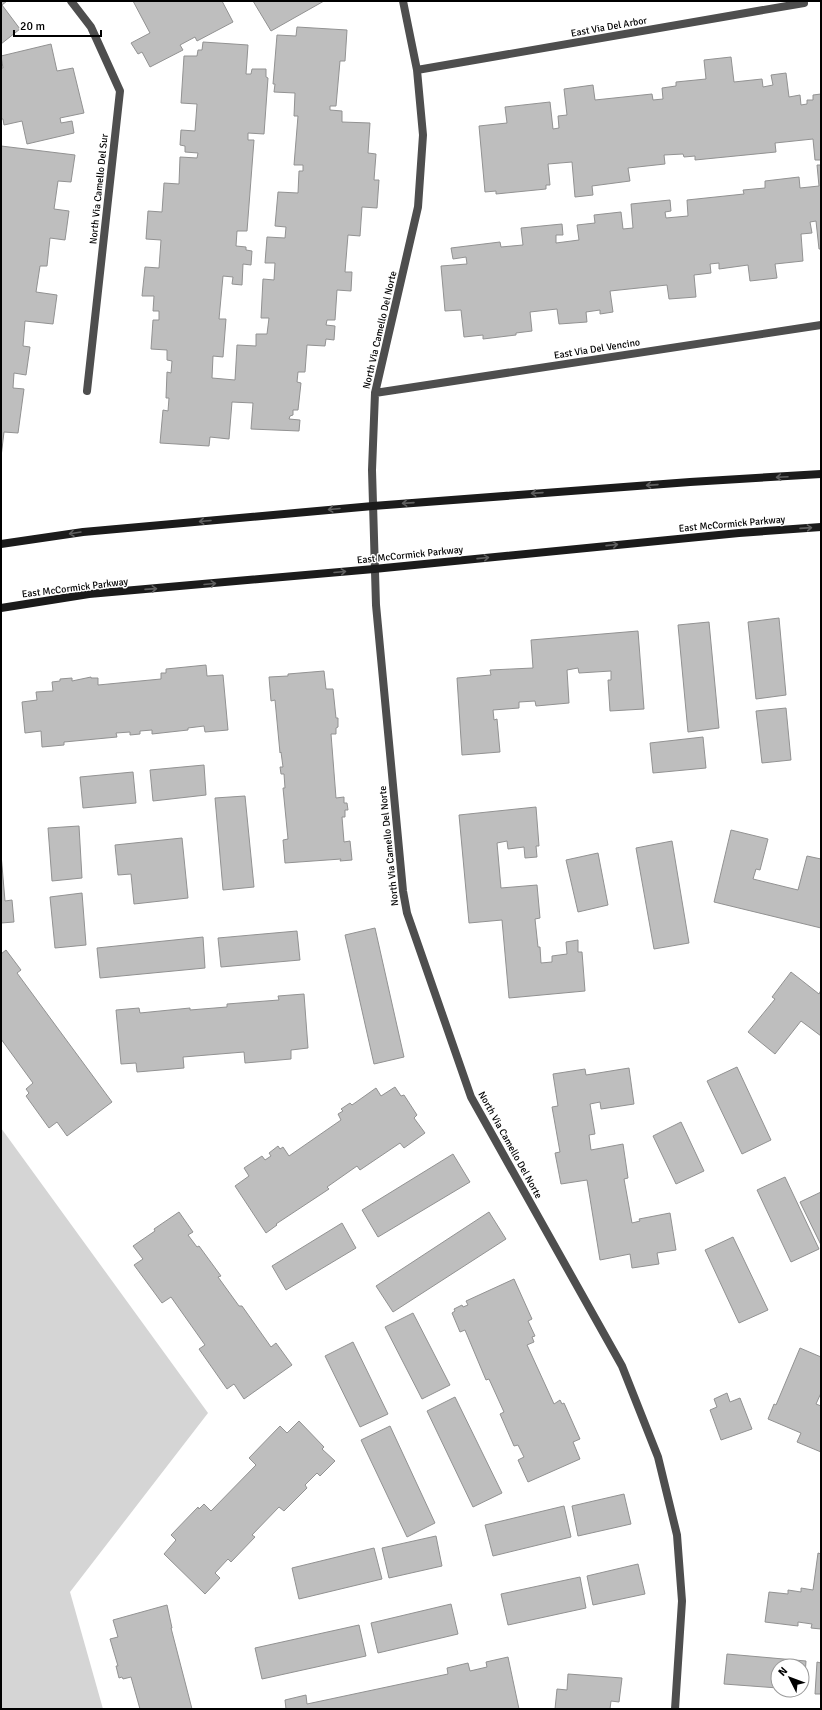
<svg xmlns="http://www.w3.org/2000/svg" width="822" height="1710" font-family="Signika,sans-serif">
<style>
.green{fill:#d5d5d5}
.building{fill:#bebebe;stroke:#929292}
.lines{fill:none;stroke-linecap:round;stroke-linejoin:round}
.street{stroke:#4e4e4e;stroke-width:8}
.secondary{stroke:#1b1b1b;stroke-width:8}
.oneway{stroke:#5f5f5f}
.labels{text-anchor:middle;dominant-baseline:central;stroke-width:3;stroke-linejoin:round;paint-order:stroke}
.street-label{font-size:10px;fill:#000;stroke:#fff}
</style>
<rect width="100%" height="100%" fill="#fff"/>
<path class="green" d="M 1,1128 L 208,1413 L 70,1592 L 103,1709 L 1,1709 Z"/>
<path class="building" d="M 1,1 L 7,1 L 2,5 L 20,29 L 1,44 Z
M 133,1 L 222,1 L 233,22 L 197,41 L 195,37 L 180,45 L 183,50 L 150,67 L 142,52 L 138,54 L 131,43 L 150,33 Z
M 253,1 L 324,1 L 271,31 Z
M 297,27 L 347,30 L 345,61 L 340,61 L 336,106 L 330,106 L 330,110 L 342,111 L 342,122 L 370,123 L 368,153 L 376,154 L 374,180 L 379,180 L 377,208 L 362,207 L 360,236 L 348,235 L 345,272 L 352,272 L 351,291 L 337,290 L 335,320 L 327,320 L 326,325 L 335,326 L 334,340 L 326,339 L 325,346 L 307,345 L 305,372 L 298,372 L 297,382 L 301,383 L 298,410 L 293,410 L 293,415 L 290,416 L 289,419 L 300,420 L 299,431 L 251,429 L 253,403 L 232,402 L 229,439 L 210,437 L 209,446 L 160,443 L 163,410 L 168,411 L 169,398 L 166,398 L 167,372 L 171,373 L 172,361 L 167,360 L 167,350 L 151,349 L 153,320 L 159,320 L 159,311 L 153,311 L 154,296 L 142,296 L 145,267 L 159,268 L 161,240 L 146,239 L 148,211 L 162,212 L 164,183 L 179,184 L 180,157 L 197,158 L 198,153 L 185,152 L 185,146 L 180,145 L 181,130 L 195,131 L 197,104 L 181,103 L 184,56 L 197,56 L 198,50 L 202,50 L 203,42 L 248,45 L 246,74 L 251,74 L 252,69 L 266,69 L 266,77 L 268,78 L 264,134 L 248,133 L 248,140 L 254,140 L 247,231 L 237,231 L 236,246 L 246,247 L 246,250 L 252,251 L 251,265 L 243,264 L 242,285 L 232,284 L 233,277 L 223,276 L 219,319 L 226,319 L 223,357 L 213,356 L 212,378 L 235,380 L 237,345 L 256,346 L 256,334 L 267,334 L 269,318 L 261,318 L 263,279 L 274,280 L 275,263 L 265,263 L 267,237 L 285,238 L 286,227 L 275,226 L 278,192 L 298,193 L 299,171 L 303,171 L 303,165 L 294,165 L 298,116 L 294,116 L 295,93 L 274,92 L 275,84 L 273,84 L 277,35 L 296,36 Z
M 51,44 L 57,71 L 73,68 L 84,113 L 60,118 L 61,123 L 72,121 L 74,133 L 27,144 L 22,121 L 4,125 L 3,119 L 1,119 L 1,68 L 3,68 L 1,56 Z
M 731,57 L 734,82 L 762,79 L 763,87 L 773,85 L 771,75 L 786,73 L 789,97 L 800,95 L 801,105 L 807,104 L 807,100 L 813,100 L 813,95 L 821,94 L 821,160 L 815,160 L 813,139 L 775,143 L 776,152 L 695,160 L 695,156 L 684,157 L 683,154 L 664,155 L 665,164 L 628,168 L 630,181 L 592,186 L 593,195 L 575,197 L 572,162 L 548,164 L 550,185 L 546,185 L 546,189 L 496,194 L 496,191 L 485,192 L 479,126 L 507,123 L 505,107 L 550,102 L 553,129 L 559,128 L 558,116 L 567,115 L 564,89 L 593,85 L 595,100 L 652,94 L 653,100 L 663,99 L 662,88 L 676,86 L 676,82 L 706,79 L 704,60 Z
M 1,146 L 75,155 L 71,182 L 58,181 L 54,209 L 69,211 L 65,240 L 50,238 L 47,266 L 40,266 L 36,292 L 57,295 L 53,324 L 25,321 L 23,346 L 30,347 L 26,375 L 14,373 L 13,388 L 24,389 L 18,433 L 4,432 L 1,457 Z
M 817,165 L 821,165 L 821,249 L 819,249 L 816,221 L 810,222 L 812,233 L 801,234 L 803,261 L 775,264 L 777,278 L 750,281 L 748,265 L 719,269 L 719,263 L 710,264 L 711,273 L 694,275 L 696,297 L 669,299 L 667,285 L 610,291 L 613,312 L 600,314 L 600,310 L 586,312 L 587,322 L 559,324 L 557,309 L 530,312 L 532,331 L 516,333 L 516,335 L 483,339 L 483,335 L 464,337 L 461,310 L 445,311 L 441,266 L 467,264 L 466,257 L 453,259 L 451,248 L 500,242 L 501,247 L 523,245 L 521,228 L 562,224 L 563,235 L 556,235 L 556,243 L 579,240 L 577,225 L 595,223 L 594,215 L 621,212 L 623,229 L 633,228 L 631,204 L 670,200 L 671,211 L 665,212 L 666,218 L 688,216 L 687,200 L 744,194 L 743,190 L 765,188 L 765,181 L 799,177 L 800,188 L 819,186 Z
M 779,618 L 786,695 L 756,699 L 748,622 Z
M 709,622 L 719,728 L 688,732 L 678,625 Z
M 638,631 L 644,709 L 610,711 L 608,680 L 611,680 L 611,671 L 579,673 L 578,668 L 567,670 L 569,703 L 536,706 L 535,701 L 519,702 L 519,708 L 493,710 L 494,720 L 497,719 L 500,752 L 462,755 L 457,678 L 491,675 L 490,670 L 533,668 L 531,640 Z
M 206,665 L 207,676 L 223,675 L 228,730 L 205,732 L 204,726 L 188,728 L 188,730 L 152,734 L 152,730 L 140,731 L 140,734 L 130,735 L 130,732 L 116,733 L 117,737 L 64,742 L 64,745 L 42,747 L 41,731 L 25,733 L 22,702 L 37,700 L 36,692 L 53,691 L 52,682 L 60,681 L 60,679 L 72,678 L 72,681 L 91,677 L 91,678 L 98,678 L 98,685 L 161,679 L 161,673 L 166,673 L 166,669 Z
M 324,671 L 326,689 L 333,689 L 336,718 L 338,718 L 338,727 L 336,728 L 336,734 L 331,734 L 336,798 L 344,797 L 344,803 L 347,803 L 348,810 L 345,810 L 345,817 L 342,817 L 344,842 L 350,841 L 352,860 L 340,861 L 341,859 L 285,863 L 283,840 L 288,839 L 283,788 L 285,788 L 284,774 L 281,774 L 280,767 L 283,767 L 281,752 L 280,753 L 275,700 L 271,701 L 269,677 L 288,676 L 288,674 Z
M 786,708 L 791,760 L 762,763 L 756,711 Z
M 703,737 L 706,768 L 653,773 L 650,743 Z
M 204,765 L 206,795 L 153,801 L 150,770 Z
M 133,772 L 136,803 L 83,808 L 80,777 Z
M 245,796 L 254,887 L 223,890 L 215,798 Z
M 536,807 L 539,846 L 536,846 L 537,857 L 525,858 L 524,847 L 508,849 L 507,841 L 497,843 L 501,888 L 537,885 L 540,918 L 535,919 L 538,947 L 540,947 L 541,963 L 552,962 L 552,956 L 567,954 L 566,942 L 578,940 L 578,952 L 582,952 L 585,991 L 509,998 L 502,920 L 469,923 L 459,815 Z
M 79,826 L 82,878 L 52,881 L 48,828 Z
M 731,830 L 768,839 L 760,870 L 756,869 L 753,879 L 798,890 L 807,856 L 821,859 L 821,928 L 714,902 Z
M 182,838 L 188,898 L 134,904 L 131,874 L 118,875 L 115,845 Z
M 672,841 L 689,943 L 654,949 L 636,848 Z
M 598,853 L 608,905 L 578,912 L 566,860 Z
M 1,854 L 5,901 L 12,900 L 14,922 L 1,923 Z
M 82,893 L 86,945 L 55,948 L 50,897 Z
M 375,928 L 404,1057 L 374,1064 L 345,935 Z
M 297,931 L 300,960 L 221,967 L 218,938 Z
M 203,937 L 205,968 L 100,978 L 97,948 Z
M 6,950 L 21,970 L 17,973 L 112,1102 L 67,1136 L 57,1122 L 49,1128 L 26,1096 L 29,1093 L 26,1089 L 33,1083 L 1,1039 L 1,954 Z
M 791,972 L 819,994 L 821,990 L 821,1036 L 801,1021 L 775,1054 L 748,1032 L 775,999 L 772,997 Z
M 304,994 L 308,1048 L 291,1050 L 291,1059 L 245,1063 L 244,1052 L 183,1057 L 184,1068 L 137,1072 L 136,1063 L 121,1064 L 116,1010 L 139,1008 L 140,1013 L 190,1008 L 190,1010 L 227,1007 L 227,1004 L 279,1000 L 278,996 Z
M 737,1067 L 771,1140 L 742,1154 L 707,1081 Z
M 629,1068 L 634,1104 L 601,1109 L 600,1102 L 590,1104 L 595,1134 L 589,1135 L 591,1150 L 623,1144 L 628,1178 L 624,1179 L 632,1223 L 640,1221 L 639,1219 L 670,1213 L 676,1250 L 657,1253 L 659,1264 L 632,1268 L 630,1254 L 600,1260 L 587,1180 L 561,1184 L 555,1153 L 560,1152 L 552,1107 L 558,1106 L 553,1074 L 585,1069 L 586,1075 Z
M 395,1087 L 401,1096 L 404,1095 L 417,1115 L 414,1118 L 425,1133 L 404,1148 L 400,1143 L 360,1170 L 357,1166 L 327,1187 L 329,1189 L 276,1224 L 277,1225 L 266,1233 L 235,1186 L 249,1176 L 244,1168 L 262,1156 L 265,1160 L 271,1156 L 269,1153 L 278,1146 L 280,1149 L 283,1147 L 289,1156 L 341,1120 L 338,1114 L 343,1111 L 341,1109 L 350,1103 L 352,1105 L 376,1088 L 381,1096 Z
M 681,1122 L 704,1171 L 676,1184 L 653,1136 Z
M 453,1154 L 470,1182 L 378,1237 L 362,1210 Z
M 785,1177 L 819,1249 L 791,1262 L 757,1190 Z
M 821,1192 L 821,1245 L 800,1202 Z
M 179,1212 L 193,1232 L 188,1235 L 197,1247 L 199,1246 L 221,1276 L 218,1277 L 239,1306 L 242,1306 L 271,1347 L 276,1343 L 292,1365 L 244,1399 L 234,1384 L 227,1389 L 199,1349 L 205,1345 L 171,1297 L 162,1303 L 134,1265 L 143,1259 L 133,1246 L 155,1231 L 154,1229 Z
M 489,1212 L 506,1239 L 393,1312 L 376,1286 Z
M 342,1223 L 356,1248 L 286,1290 L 272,1266 Z
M 733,1237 L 768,1310 L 739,1323 L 705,1250 Z
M 514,1279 L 532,1319 L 528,1321 L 535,1336 L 532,1337 L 534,1342 L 527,1345 L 554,1404 L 560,1400 L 562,1404 L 564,1403 L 580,1439 L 573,1442 L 580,1459 L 528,1482 L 518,1460 L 524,1457 L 518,1445 L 514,1446 L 500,1414 L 504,1412 L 489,1379 L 486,1380 L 465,1330 L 460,1332 L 452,1313 L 455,1311 L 454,1309 L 462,1305 L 463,1307 L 468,1305 L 466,1301 Z
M 413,1313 L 450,1385 L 422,1399 L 385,1327 Z
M 353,1342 L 388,1414 L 360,1427 L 325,1356 Z
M 800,1348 L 821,1357 L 821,1393 L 816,1404 L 821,1406 L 821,1452 L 797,1442 L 801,1433 L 768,1419 L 774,1404 L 776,1405 Z
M 727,1393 L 730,1402 L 740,1398 L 752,1429 L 721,1440 L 710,1410 L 717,1407 L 714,1399 Z
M 455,1397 L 502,1493 L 473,1507 L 427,1411 Z
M 299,1421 L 324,1447 L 322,1449 L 335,1461 L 320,1476 L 317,1473 L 305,1485 L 307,1488 L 284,1511 L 279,1507 L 252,1535 L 255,1537 L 231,1562 L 228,1559 L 215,1573 L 220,1578 L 205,1594 L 164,1554 L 176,1540 L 171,1535 L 198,1507 L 199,1509 L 204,1504 L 211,1511 L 256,1465 L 249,1458 L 280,1426 L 287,1433 Z
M 390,1426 L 435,1523 L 407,1537 L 361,1440 Z
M 624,1494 L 631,1524 L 578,1536 L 572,1506 Z
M 564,1506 L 571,1537 L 493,1556 L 485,1525 Z
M 436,1536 L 442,1566 L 389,1578 L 382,1548 Z
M 374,1548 L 382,1579 L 299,1599 L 292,1568 Z
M 818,1553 L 821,1554 L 821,1629 L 811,1628 L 812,1624 L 798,1622 L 798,1626 L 765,1622 L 769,1592 L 788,1594 L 788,1590 L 801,1592 L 801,1588 L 813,1590 Z
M 638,1564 L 645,1594 L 593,1605 L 587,1576 Z
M 580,1577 L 586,1608 L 508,1625 L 501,1594 Z
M 451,1604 L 458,1634 L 378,1653 L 371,1623 Z
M 167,1605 L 172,1628 L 171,1628 L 192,1709 L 140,1709 L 131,1677 L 123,1679 L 122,1677 L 119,1678 L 116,1666 L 118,1666 L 110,1639 L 118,1637 L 113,1620 Z
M 359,1625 L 366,1656 L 262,1679 L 255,1648 Z
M 727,1654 L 806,1661 L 804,1690 L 798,1690 L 802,1690 L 802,1666 L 778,1666 L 778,1688 L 724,1684 Z
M 508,1657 L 519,1709 L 286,1709 L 285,1700 L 306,1695 L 307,1704 L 448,1674 L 447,1668 L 468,1663 L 470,1671 L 487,1667 L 486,1662 Z
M 817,1662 L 821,1663 L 821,1694 L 815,1694 Z
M 568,1674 L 622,1678 L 619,1702 L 611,1701 L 610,1709 L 555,1709 L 557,1689 L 567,1690 Z"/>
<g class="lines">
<path class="street" d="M 71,1 L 91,27 L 120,91 L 87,391
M 403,1 L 417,70 L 423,135 L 418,207 L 375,393 L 372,470 L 376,605 L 403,891 L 407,913 L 471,1097 L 622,1366 L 658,1457 L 677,1535 L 682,1601 L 675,1709
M 417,70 L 804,3
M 375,393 L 821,325"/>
<path class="secondary" d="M 1,544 L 83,532 L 373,506 L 690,482 L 821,474
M 1,608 L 89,594 L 374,569 L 739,533 L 821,527"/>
</g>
<defs><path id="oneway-shaft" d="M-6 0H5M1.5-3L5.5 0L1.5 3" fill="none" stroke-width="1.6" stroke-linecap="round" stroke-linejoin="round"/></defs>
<g class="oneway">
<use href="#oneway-shaft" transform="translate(782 477) rotate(177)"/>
<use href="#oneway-shaft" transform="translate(652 485) rotate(176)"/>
<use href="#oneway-shaft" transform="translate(537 493) rotate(176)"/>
<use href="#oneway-shaft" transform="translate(408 503) rotate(176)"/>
<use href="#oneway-shaft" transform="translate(334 509) rotate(175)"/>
<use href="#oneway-shaft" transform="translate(205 521) rotate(175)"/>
<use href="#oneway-shaft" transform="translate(806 528) rotate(-4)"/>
<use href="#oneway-shaft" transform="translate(75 533) rotate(171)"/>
<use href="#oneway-shaft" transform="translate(612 545) rotate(-6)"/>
<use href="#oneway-shaft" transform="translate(483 558) rotate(-6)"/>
<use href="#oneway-shaft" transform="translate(340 572) rotate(-5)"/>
<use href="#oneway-shaft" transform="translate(210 584) rotate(-5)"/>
<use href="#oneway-shaft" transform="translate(151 589) rotate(-4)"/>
</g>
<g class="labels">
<g class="street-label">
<text transform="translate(609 27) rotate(-10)">East Via Del Arbor</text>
<text transform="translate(99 189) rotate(-84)">North Via Camello Del Sur</text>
<text transform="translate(380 330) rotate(-77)">North Via Camello Del Norte</text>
<text transform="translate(597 349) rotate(-9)">East Via Del Vencino</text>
<text transform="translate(732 524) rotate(-5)">East McCormick Parkway</text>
<text transform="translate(410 555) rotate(-6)">East McCormick Parkway</text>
<text transform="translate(75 588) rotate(-7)">East McCormick Parkway</text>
<text transform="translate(389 846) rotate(-96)">North Via Camello Del Norte</text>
<text transform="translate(510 1145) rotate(61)">North Via Camello Del Norte</text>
</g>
</g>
<rect width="822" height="1710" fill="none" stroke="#000000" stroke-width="4"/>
<g transform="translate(790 1678) rotate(312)"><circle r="19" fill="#ffffff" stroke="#999999"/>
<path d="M0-3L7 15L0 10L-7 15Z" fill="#000000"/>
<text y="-6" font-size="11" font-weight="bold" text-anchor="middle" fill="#000000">N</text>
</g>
<path d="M14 30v6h87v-6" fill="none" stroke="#000000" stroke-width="2"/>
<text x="20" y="30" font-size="12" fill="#000000" stroke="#ffffff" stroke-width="3" paint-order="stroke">20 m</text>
</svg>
